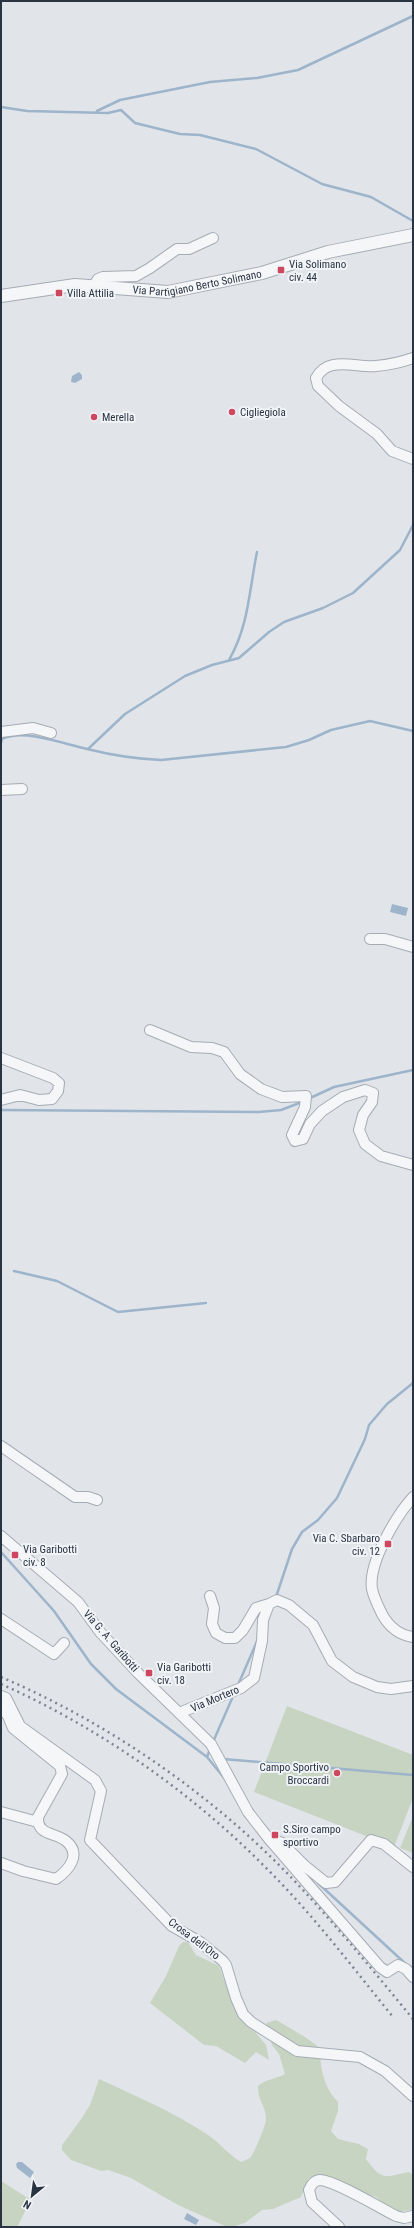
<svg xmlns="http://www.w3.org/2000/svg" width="414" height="2228" font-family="'Roboto Condensed',sans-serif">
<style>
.green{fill:#c7d4c2}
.water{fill:#9db4ca}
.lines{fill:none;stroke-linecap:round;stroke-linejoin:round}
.stream{stroke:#9db4ca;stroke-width:2.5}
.minor-casing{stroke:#a6acb4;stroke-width:12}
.tertiary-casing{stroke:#a6acb4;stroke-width:14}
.minor{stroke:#f4f6f8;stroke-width:10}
.tertiary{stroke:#f4f6f8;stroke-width:12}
.rail{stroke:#7b8593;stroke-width:2.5;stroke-dasharray:2 4;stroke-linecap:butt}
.poi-dot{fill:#ce475f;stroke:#f1f4f7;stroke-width:1.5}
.labels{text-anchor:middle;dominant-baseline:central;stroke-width:4;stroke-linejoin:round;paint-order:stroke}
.poi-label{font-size:11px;fill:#2a3342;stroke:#f1f4f7;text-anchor:start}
.street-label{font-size:11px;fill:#2a3342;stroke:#f1f4f7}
</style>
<rect width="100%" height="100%" fill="#e1e5ea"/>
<path class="green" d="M 287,1706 L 413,1755 L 413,1798 L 394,1847 L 254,1792 Z
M 413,1816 L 413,1853 L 400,1848 Z
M 183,1942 L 188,1942 L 196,1955 L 219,1966 L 235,2010 L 244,2023 L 256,2033 L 266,2045 L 269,2060 L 256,2052 L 245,2063 L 216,2046 L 204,2045 L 150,2003 L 166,1976 L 179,1946 Z
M 276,2020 C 282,2023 318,2044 320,2049 C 321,2054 320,2060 321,2065 C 323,2079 328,2092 338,2102 L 338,2111 L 331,2131 L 338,2139 L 359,2144 L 368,2149 L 366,2159 C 383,2183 386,2176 409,2172 L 413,2175 L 413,2210 L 392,2212 L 376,2197 L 320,2178 L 309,2178 L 301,2197 L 273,2209 L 262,2210 L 245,2223 L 235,2226 L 225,2226 L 178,2205 L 131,2178 L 108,2170 L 101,2171 L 71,2160 L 62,2150 L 62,2145 L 82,2118 L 90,2105 L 99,2079 C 136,2096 174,2112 208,2135 C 220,2143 229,2155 241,2162 L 250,2158 C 255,2151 267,2124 266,2117 C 265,2105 258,2101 258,2086 C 268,2078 274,2080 285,2074 L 279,2054 L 272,2045 L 266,2023 Z
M 1,2181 L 31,2200 L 17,2227 L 1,2227 Z"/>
<path class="water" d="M 79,372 L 82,375 L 82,379 L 75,383 L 71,382 L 72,376 Z
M 392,904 L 408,908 L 406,916 L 390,912 Z
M 18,2162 L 22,2162 L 34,2172 L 30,2178 L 17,2168 L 16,2164 Z
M 187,2213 L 199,2220 L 196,2225 L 184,2219 Z"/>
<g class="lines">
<path class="stream" d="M 1,107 L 27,111 L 108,113 L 121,110 L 135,123 L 180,134 L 200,135 L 256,149 L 322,184 L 371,197 L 413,221
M 97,111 L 120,100 L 210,82 L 257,78 L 298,70 L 413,16
M 229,660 C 249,625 249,591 257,552
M 1,743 L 2,739 C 24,728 64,744 87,749 C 111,755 136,759 161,760 L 286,747 L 309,740 L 331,730 L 370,721 L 413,731
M 88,749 L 125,714 L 185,676 L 212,665 L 239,658 L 269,632 L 284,622 L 323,608 L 353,593 L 400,550 L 413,525
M 308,1099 L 334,1087 L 413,1070
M 1,1110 L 259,1112 L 281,1110 L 302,1102
M 14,1271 L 57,1281 L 118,1312 L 206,1303
M 1,1552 L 54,1611 L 91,1664 L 116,1689 L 207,1757 L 225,1779
M 276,1597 L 292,1549 L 302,1532 L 318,1520 L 337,1498 L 365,1439 L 369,1425 L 387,1404 L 413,1383
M 238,1685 L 258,1639
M 213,1742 L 234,1694
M 207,1757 L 210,1749
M 223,1759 L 413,1775
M 318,1883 L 408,1966"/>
<defs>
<path id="minor" d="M 94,285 L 98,279 L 103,277 L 136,276 L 150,268 L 177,249 L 189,249 L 213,238
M 413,358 C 402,362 388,365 376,366 C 356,368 328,355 316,378 L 318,386 L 339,406 L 377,434 L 392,451 L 413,459
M 1,732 L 33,728 L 51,733
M 1,790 L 22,789
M 370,939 L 385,939 L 413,947
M 150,1030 L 191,1047 L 212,1048 L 224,1052 L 240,1074 L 261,1089 L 282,1097 L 306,1096 L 305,1107 L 292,1135 L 295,1141 L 303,1139 L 310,1124 L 322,1111 L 343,1097 L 365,1090 L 373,1093 L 372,1102 L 363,1115 L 359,1130 L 365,1144 L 381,1156 L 413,1165
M 1,1058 L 53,1078 L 59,1083 L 58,1091 L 52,1099 L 39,1100 L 20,1095 L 1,1100
M 1,1446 L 75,1497 L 88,1497 L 97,1500
M 413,1497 C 396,1516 368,1563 372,1589 C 374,1598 378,1606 382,1614 C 389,1627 399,1635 413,1637
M 1,1536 L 78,1602 L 100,1632 L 138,1673 L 211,1744 L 248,1812 L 269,1839 L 380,1967 L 387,1972 L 398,1965 L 406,1969 L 413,1977
M 210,1596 L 214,1608 L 212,1624 L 216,1633 L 225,1638 L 235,1638 L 243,1630 L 256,1608 L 269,1604
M 1,1619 L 54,1654 L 64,1643
M 1,1696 L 6,1698 L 20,1726 L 95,1780 L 101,1791 L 90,1840 L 172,1926 L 200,1942 L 223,1961 L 226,1965 L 236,1998 L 243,2014 L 251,2022 L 297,2051 L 360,2057 L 385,2071 L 413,2096
M 1,1707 L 8,1716 L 13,1728 L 60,1766 L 62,1774 L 38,1817 C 37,1836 55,1832 66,1841 C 82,1854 69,1870 56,1879 L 23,1871 L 1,1863
M 179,1713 L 241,1688 L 254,1678 L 262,1641 L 263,1620 L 269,1604 L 277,1600 L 289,1605 L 313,1625 L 332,1661 L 353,1677 L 377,1687 L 391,1689 L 413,1686
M 1,1812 L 38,1822
M 271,1839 L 282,1843 L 305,1866 L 326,1883 L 335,1882 L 371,1840 L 384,1844 L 413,1867
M 339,2227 L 312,2202 L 309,2190 C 311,2185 315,2180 320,2180 C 336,2181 380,2208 396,2216 L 404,2218 L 413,2216"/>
<g id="tertiary">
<path id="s1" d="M 1,296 L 75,285 L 168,292 L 262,273 L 328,252 L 413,235"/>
</g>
</defs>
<use href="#minor" class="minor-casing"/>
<use href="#tertiary" class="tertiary-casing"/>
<use href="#minor" class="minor"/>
<use href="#tertiary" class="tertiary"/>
<path class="rail" d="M 1,1677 C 104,1721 204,1789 282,1868 C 329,1916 371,1968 413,2019
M 1,1684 C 102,1729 197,1796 274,1876 C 317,1920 354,1969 393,2017"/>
</g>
<g class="poi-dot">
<rect x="277" y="266" width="8" height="8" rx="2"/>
<rect x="55" y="289" width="8" height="8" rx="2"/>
<circle cx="232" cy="412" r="4"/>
<circle cx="94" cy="417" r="4"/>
<rect x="384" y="1540" width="8" height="8" rx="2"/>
<rect x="11" y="1551" width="8" height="8" rx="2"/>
<rect x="145" y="1669" width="8" height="8" rx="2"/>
<circle cx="337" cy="1773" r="4"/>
<rect x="271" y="1831" width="8" height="8" rx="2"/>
</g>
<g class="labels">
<g class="poi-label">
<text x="289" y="264">Via Solimano<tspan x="289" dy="13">civ. 44</tspan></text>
<text x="67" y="293">Villa Attilia</text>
<text x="240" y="412">Cigliegiola</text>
<text x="102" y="417">Merella</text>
<text x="380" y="1538" text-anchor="end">Via C. Sbarbaro<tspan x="380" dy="13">civ. 12</tspan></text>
<text x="23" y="1549">Via Garibotti<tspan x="23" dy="13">civ. 8</tspan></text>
<text x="157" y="1667">Via Garibotti<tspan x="157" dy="13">civ. 18</tspan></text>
<text x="329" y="1767" text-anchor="end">Campo Sportivo<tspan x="329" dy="13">Broccardi</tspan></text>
<text x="283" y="1829">S.Siro campo<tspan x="283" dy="13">sportivo</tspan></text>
</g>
<g class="street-label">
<text stroke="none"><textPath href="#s1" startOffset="198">Via Partigiano Berto Solimano</textPath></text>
<text transform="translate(111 1641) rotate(49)">Via G. A. Garibotti</text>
<text transform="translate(215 1699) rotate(-23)">Via Mortero</text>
<text transform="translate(194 1939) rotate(37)">Crosa dell'Oro</text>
</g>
</g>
<rect width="414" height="2228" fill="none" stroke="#2a3342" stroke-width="4"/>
<g transform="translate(32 2196) rotate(209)" stroke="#f1f4f7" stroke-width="3" paint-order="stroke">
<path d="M0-3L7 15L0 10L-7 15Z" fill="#2a3342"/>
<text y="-6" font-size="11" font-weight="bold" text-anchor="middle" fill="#2a3342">N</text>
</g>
</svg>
